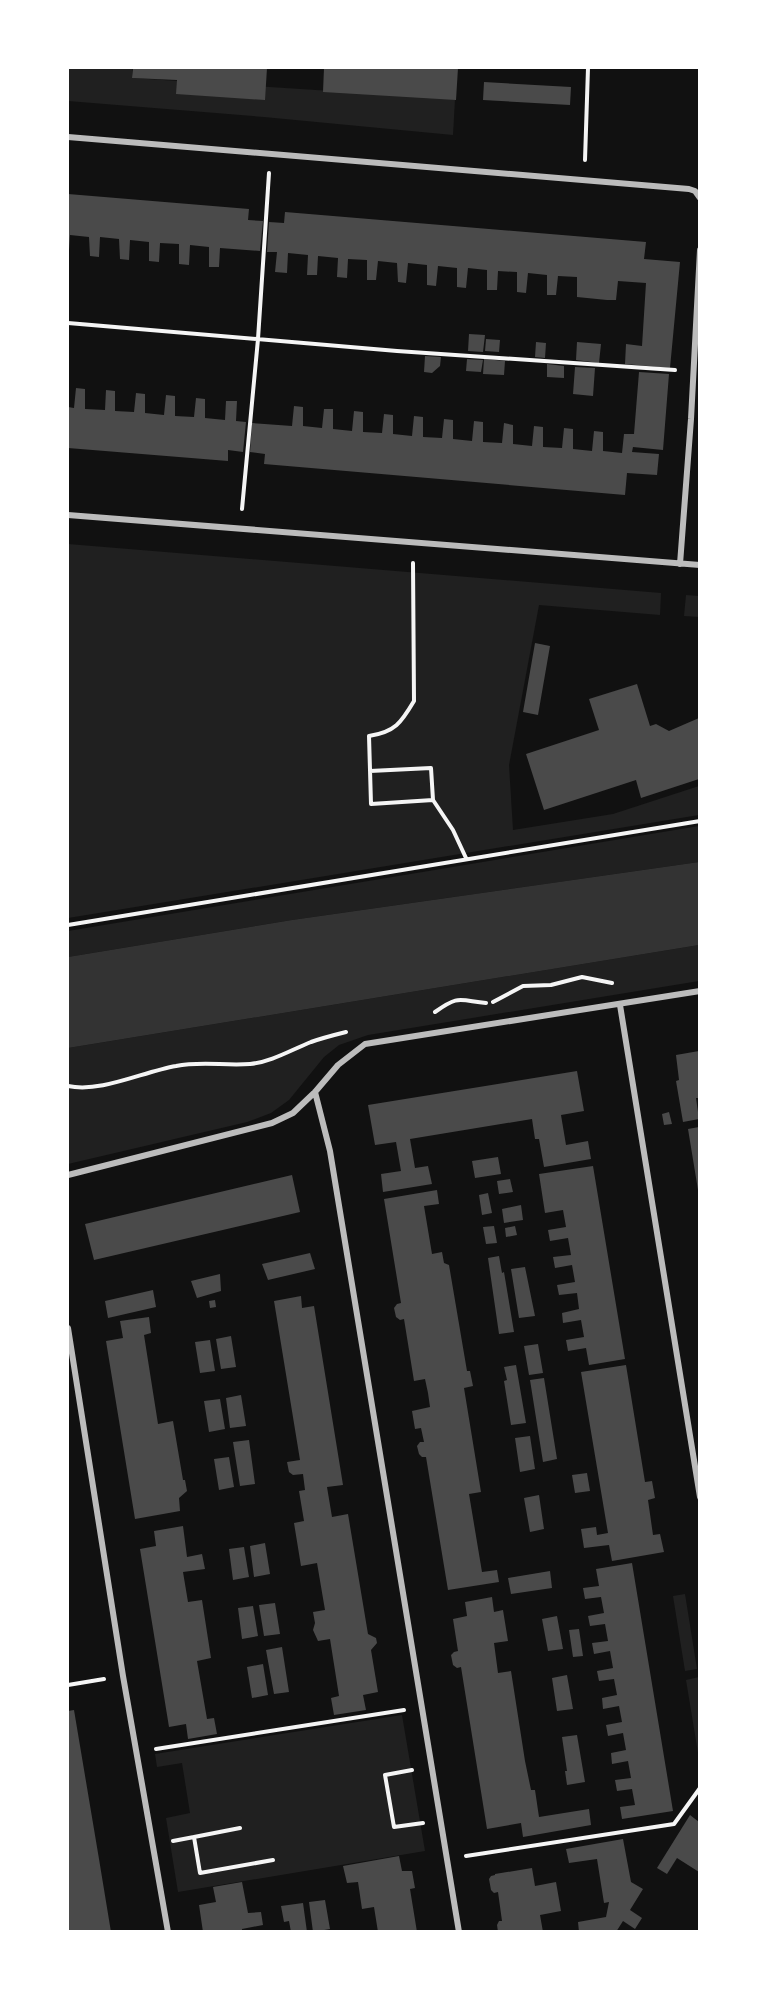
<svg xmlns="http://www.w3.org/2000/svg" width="767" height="1999" font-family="Montserrat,sans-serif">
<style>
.green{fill:#202020}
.water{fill:#333}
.building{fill:#4a4a4a}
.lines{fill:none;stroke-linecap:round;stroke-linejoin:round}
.path{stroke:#f5f5f5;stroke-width:4}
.minor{stroke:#bcbcbc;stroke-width:6}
</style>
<rect width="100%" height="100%" fill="#111"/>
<path class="green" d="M 68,68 L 132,68 L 132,78 L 455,99 L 453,135 L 264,117 L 68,101 Z
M 68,544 L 661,593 L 660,615 L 539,605 L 509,765 L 513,830 L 613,814 L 699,786 L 699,815 L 68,918 Z
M 686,595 L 699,596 L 699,617 L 684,616 Z
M 699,826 L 699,862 L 292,920 L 68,957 L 68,931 Z
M 699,945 L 699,981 L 368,1035 L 339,1045 L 324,1057 L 289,1100 L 271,1113 L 247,1122 L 68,1164 L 68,1048 Z
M 685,1594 L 697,1669 L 685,1671 L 673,1596 Z
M 699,1677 L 700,1683 L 699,1759 L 686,1680 Z
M 402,1715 L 425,1851 L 178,1892 L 166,1818 L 190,1813 L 182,1763 L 157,1767 L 155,1754 Z"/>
<path class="water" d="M 699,862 L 699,945 L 68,1048 L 68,957 L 292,920 Z"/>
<path class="building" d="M 133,68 L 267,68 L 265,100 L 176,94 L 177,80 L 132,78 Z
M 324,68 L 458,68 L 456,100 L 323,92 Z
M 484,82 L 571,87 L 570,105 L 483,100 Z
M 68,194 L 249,209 L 248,220 L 263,221 L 260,251 L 220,248 L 219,267 L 209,267 L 209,247 L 190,245 L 189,265 L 179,264 L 179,244 L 160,243 L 159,262 L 149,261 L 149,242 L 130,240 L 129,260 L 120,259 L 119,239 L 100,237 L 99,257 L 90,256 L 89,237 L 70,235 L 69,250 L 68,250 Z
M 285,212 L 646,242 L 644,259 L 680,262 L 670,368 L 625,364 L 626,344 L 642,346 L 646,283 L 618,281 L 616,300 L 607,300 L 577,297 L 577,277 L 558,276 L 556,295 L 547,295 L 547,275 L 528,273 L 526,293 L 517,292 L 517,272 L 498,271 L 497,290 L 487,290 L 487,270 L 468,268 L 466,288 L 457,287 L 457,268 L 438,266 L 436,286 L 427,285 L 427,265 L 408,263 L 406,283 L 398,282 L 397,263 L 378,261 L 376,280 L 367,280 L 367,260 L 348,259 L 347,278 L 337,277 L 338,258 L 318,256 L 317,275 L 307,275 L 308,255 L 288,253 L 287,273 L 275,272 L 277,252 L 267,252 L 269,222 L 284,223 Z
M 469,334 L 485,335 L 483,352 L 468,351 Z
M 486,339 L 500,340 L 499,352 L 485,351 Z
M 536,342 L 546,343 L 545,358 L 535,357 Z
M 577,342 L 601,344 L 599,363 L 576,360 Z
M 425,356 L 441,357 L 440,366 L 432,373 L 424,372 Z
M 467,359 L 483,360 L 481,372 L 466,371 Z
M 484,359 L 505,361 L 504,375 L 483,374 Z
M 547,364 L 564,366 L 564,378 L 547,377 Z
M 575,367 L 595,368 L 593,396 L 573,394 Z
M 639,372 L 669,374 L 663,450 L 633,447 L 632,452 L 659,454 L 657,475 L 627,473 L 625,495 L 264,464 L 265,454 L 250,452 L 252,423 L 292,426 L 294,406 L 303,407 L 303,426 L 322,428 L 324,409 L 333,409 L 333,429 L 352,431 L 354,411 L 363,412 L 363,432 L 382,433 L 384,414 L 393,415 L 393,434 L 412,436 L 414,416 L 423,417 L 423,437 L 442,438 L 444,419 L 453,420 L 453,439 L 472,441 L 474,421 L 483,422 L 483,442 L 502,443 L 504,423 L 513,425 L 513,444 L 532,446 L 534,426 L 543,427 L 543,447 L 562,448 L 564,428 L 573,429 L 573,449 L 592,451 L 594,431 L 603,432 L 603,451 L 622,453 L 624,434 L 634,434 Z
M 76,388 L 85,389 L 85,409 L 105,410 L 106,390 L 115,391 L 115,411 L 134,412 L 136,393 L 145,394 L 145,413 L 164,415 L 166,395 L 175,396 L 175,416 L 194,417 L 196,398 L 205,399 L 205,418 L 225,420 L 226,401 L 237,401 L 236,421 L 246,422 L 243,452 L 228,450 L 228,461 L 68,448 L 68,407 L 74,408 Z
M 535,643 L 550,646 L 538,715 L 523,712 Z
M 637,684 L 650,726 L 656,724 L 669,731 L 699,718 L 699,779 L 641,798 L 636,780 L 544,810 L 526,754 L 599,730 L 589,699 Z
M 699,1051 L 699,1098 L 696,1098 L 699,1119 L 683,1122 L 676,1081 L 679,1080 L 676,1055 Z
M 577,1071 L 584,1111 L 561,1115 L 566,1145 L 588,1141 L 591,1159 L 544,1167 L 539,1139 L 535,1139 L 532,1119 L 410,1139 L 415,1168 L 428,1166 L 432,1184 L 383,1192 L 381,1174 L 401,1171 L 396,1142 L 375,1145 L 368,1105 Z
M 669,1112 L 672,1124 L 664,1125 L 662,1114 Z
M 699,1127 L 699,1190 L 698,1190 L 688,1129 Z
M 498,1157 L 501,1174 L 475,1178 L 472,1161 Z
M 593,1166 L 625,1359 L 589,1365 L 586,1348 L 568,1351 L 566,1340 L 584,1337 L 581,1320 L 563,1323 L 562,1313 L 579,1309 L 577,1293 L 559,1295 L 557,1285 L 575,1282 L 572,1265 L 555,1268 L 553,1257 L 571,1255 L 568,1238 L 550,1241 L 548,1230 L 566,1227 L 563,1210 L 545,1213 L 539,1174 Z
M 292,1175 L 300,1212 L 94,1260 L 85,1224 Z
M 510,1179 L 513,1192 L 499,1194 L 497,1181 Z
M 437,1190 L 439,1204 L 424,1206 L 432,1254 L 442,1252 L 444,1263 L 449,1265 L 467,1371 L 470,1371 L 473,1386 L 464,1388 L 481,1492 L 469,1494 L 482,1572 L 497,1570 L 499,1582 L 448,1590 L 426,1457 L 422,1457 L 419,1454 L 417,1446 L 420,1442 L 424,1442 L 421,1428 L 415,1429 L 412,1411 L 430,1407 L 428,1393 L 425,1379 L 414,1381 L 404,1319 L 400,1320 L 396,1317 L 394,1308 L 397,1304 L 401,1303 L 384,1199 Z
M 488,1193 L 492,1213 L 482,1215 L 479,1195 Z
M 521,1205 L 523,1220 L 504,1223 L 502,1209 Z
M 494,1226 L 497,1243 L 486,1244 L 483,1227 Z
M 515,1226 L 517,1235 L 506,1237 L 505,1228 Z
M 310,1253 L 315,1269 L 268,1280 L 262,1264 Z
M 499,1256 L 502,1273 L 504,1272 L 514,1332 L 499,1334 L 488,1258 Z
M 525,1267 L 535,1316 L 519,1318 L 511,1269 Z
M 220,1274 L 221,1291 L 197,1298 L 191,1281 Z
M 153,1290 L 156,1307 L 108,1318 L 105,1301 Z
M 301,1296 L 302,1308 L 314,1306 L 343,1485 L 327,1487 L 332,1517 L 348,1514 L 368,1634 L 376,1638 L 377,1643 L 371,1650 L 378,1692 L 363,1695 L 366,1710 L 334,1715 L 331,1698 L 339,1696 L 330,1639 L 318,1641 L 313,1630 L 315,1623 L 313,1612 L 325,1610 L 317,1563 L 301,1566 L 294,1523 L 304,1521 L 299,1491 L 305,1490 L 303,1474 L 293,1475 L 289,1472 L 287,1462 L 300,1460 L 274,1301 Z
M 215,1300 L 216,1307 L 210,1308 L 209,1301 Z
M 149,1317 L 151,1333 L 144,1335 L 158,1424 L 173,1421 L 183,1480 L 185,1480 L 187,1491 L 179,1498 L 180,1511 L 135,1519 L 106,1341 L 123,1338 L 120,1321 Z
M 231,1336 L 236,1367 L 221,1369 L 216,1339 Z
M 210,1340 L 215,1371 L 200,1373 L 195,1342 Z
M 538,1344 L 543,1373 L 529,1375 L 524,1346 Z
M 516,1365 L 526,1423 L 511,1425 L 504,1381 L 507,1380 L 504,1367 Z
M 626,1365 L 645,1482 L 652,1481 L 655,1498 L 648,1500 L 653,1535 L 660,1534 L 664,1552 L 612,1561 L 609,1545 L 584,1548 L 581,1529 L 596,1527 L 597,1535 L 608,1533 L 581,1372 Z
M 544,1378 L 557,1459 L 543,1462 L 530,1380 Z
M 241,1395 L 246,1426 L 230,1428 L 226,1398 Z
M 220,1399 L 225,1429 L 209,1432 L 204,1401 Z
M 530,1436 L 535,1469 L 520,1472 L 515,1438 Z
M 249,1440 L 255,1484 L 240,1486 L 233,1442 Z
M 229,1457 L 234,1487 L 219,1490 L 214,1459 Z
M 587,1473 L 590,1491 L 575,1493 L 572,1475 Z
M 539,1495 L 544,1529 L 530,1532 L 524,1498 Z
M 183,1526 L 187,1557 L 202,1554 L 205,1569 L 183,1572 L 188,1602 L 202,1600 L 211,1658 L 197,1661 L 207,1719 L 214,1718 L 217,1734 L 188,1739 L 186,1724 L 169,1727 L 140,1549 L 156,1546 L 154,1531 Z
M 265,1543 L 270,1574 L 254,1577 L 250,1546 Z
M 244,1547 L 249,1577 L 233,1580 L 229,1549 Z
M 632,1563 L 673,1811 L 622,1819 L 620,1807 L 635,1805 L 632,1789 L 617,1791 L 615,1780 L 631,1778 L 628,1761 L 612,1764 L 611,1753 L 626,1750 L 623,1733 L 608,1736 L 606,1725 L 622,1722 L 619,1706 L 603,1709 L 602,1698 L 617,1695 L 614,1679 L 599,1681 L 597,1671 L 613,1668 L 610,1651 L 594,1654 L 592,1643 L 608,1641 L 605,1624 L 590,1626 L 588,1616 L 604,1613 L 601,1597 L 585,1599 L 583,1588 L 599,1586 L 596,1569 Z
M 550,1571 L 552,1588 L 511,1594 L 508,1578 Z
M 492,1597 L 494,1612 L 503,1610 L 508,1641 L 494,1643 L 498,1673 L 511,1671 L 525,1761 L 531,1790 L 535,1790 L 539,1817 L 589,1809 L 591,1825 L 523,1837 L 521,1823 L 487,1829 L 461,1667 L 457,1668 L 453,1665 L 451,1655 L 454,1652 L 458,1651 L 453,1619 L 467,1616 L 465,1602 Z
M 275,1603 L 280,1634 L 264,1636 L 259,1605 Z
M 253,1606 L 258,1636 L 242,1639 L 238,1608 Z
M 557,1616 L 563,1649 L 548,1651 L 542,1619 Z
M 579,1629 L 583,1656 L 573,1657 L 569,1630 Z
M 282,1647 L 289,1692 L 274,1694 L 266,1650 Z
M 263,1664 L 268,1695 L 252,1698 L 247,1667 Z
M 567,1675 L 573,1709 L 557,1711 L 552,1678 Z
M 74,1710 L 99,1859 L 111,1932 L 68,1932 L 68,1711 Z
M 577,1735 L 585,1782 L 567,1785 L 565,1771 L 567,1771 L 562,1737 Z
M 690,1815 L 699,1822 L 699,1872 L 677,1858 L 667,1874 L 657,1868 Z
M 623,1839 L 631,1882 L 643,1889 L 630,1910 L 642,1918 L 635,1929 L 623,1921 L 616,1932 L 579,1932 L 578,1922 L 606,1917 L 609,1902 L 604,1903 L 597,1859 L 569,1863 L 566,1849 Z
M 399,1856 L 402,1871 L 412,1871 L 415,1888 L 410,1889 L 417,1932 L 378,1932 L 374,1907 L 362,1909 L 358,1882 L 347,1883 L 343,1866 Z
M 532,1868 L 535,1886 L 556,1882 L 561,1911 L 540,1915 L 543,1932 L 498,1932 L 497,1925 L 499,1921 L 502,1921 L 498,1892 L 494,1893 L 491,1890 L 489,1879 L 491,1876 L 495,1875 L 495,1874 Z
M 242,1882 L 248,1913 L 261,1912 L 263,1925 L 242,1929 L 242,1932 L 203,1932 L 199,1905 L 216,1902 L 213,1887 Z
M 325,1900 L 330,1929 L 313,1932 L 309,1902 Z
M 303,1903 L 307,1932 L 291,1932 L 289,1921 L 284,1922 L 281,1906 Z"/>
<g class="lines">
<path class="path" d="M 585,160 L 588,68
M 68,323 L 397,351 L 675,370
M 242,509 L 258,339 L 269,173
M 413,563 L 414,701 C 401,723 395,732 369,736 L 371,804 L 433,800
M 370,771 L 431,768 L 433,800 L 453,830 L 466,858
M 68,925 L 700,821
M 493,1002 L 523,986 L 551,985 L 582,977 L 612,983
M 435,1012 C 459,995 458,1000 486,1003
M 68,1086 C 101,1093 142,1072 176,1066 C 201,1061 225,1066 250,1064 C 271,1062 291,1050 311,1042 C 322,1038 334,1035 346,1032
M 68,1685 L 104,1679
M 156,1749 L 404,1710
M 412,1770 L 385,1775 L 394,1827 L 423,1823
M 194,1837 L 240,1828
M 173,1841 L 194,1837 L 200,1873 L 273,1860
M 466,1856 L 674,1824 L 700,1788"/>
<path class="minor" d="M 68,137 L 689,189 L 695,191 L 700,198
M 68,515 L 700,565
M 680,564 L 691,419 L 700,250
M 620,1005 L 700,1497
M 315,1092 L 330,1151 L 459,1932
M 68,1175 L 272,1123 L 293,1113 L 315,1092 L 338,1065 L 365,1044 L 700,991
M 68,1328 L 123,1676 L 168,1932"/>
</g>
<rect width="767" height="1999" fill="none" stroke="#ffffff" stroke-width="138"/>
</svg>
